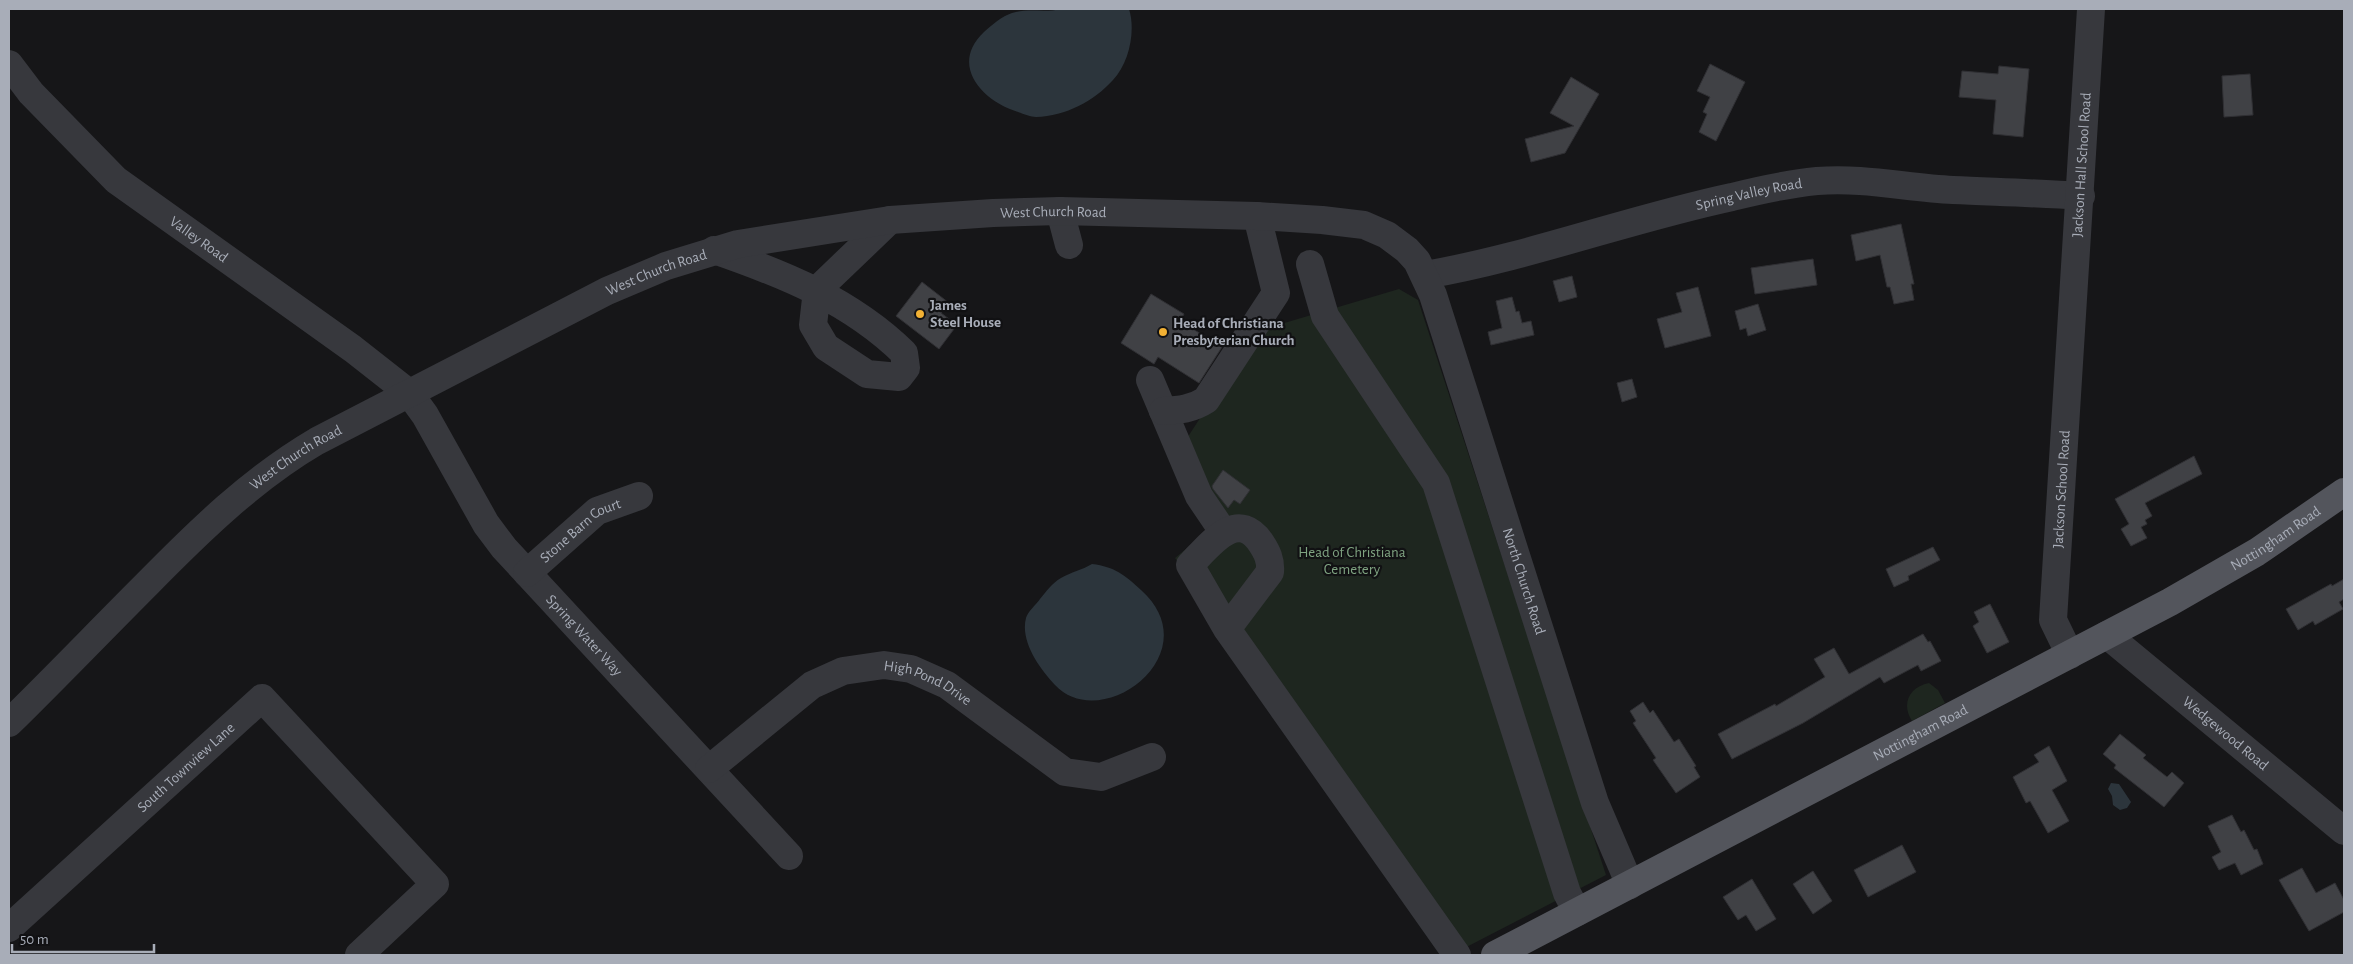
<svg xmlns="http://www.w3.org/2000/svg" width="2353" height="964" font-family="'Alegreya Sans',sans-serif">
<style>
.green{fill:#1e261f}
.water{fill:#2c353c}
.building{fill:#404145;stroke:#303034}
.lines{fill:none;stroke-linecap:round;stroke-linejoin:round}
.minor{stroke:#37383d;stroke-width:28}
.major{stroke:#53555c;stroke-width:28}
.poi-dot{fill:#f2b134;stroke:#111113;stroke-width:2}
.labels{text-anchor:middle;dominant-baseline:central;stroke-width:4.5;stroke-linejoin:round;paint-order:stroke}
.street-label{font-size:15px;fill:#a8adb8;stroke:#111113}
.poi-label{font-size:15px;font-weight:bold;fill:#a8adb8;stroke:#111113;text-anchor:start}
.park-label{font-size:15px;fill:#7fa381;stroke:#111113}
</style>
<rect width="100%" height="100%" fill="#161618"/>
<path class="green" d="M 1399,289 L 1418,300 L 1606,875 L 1451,955 L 1175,558 L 1211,528 L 1174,458 L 1257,331 Z
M 1929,683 L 1938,690 L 1945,703 L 1912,721 C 1901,704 1909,687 1929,683 Z"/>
<path class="water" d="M 1061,9 L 1129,9 C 1136,31 1129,63 1113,80 C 1094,101 1066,116 1036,117 C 1031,117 1024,114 1018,112 C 982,101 949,65 984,32 C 992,25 1002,16 1012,13 C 1027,8 1046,13 1061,9 Z
M 1092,564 C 1115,567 1125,575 1141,590 C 1211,653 1102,735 1055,685 C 1039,668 1020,641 1026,618 C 1028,611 1036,605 1040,599 C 1046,592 1052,583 1061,578 C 1071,572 1082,570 1092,564 Z
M 2111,783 L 2119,784 L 2131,802 L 2127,808 L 2120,810 L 2113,805 L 2112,796 L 2108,789 Z"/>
<path class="building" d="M 1710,64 L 1745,82 L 1716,141 L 1699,132 L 1707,114 L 1703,112 L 1710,97 L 1697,91 Z
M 1999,66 L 2029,69 L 2023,137 L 1993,134 L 1996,100 L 1959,97 L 1962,71 L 1998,74 Z
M 2250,74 L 2253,115 L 2224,117 L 2222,76 Z
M 1571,77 L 1599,94 L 1565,153 L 1531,162 L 1525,139 L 1574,126 L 1550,113 Z
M 1901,224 L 1914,284 L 1911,284 L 1914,300 L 1894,304 L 1890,287 L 1887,287 L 1880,255 L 1856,261 L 1851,235 Z
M 1813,259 L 1817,285 L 1755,294 L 1751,268 Z
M 1572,276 L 1577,297 L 1559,302 L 1553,281 Z
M 922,282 L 949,303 L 941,313 L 957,325 L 939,349 L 896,316 Z
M 1698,287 L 1711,336 L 1665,348 L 1657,319 L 1682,312 L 1676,293 Z
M 1151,294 L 1184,314 L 1180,321 L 1222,347 L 1199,383 L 1158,357 L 1154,364 L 1121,343 Z
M 1512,297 L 1516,312 L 1519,311 L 1522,323 L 1531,321 L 1534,335 L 1491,345 L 1488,332 L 1502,328 L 1496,301 Z
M 1758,304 L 1766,330 L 1748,336 L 1746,328 L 1740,330 L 1735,311 Z
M 1632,379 L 1637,397 L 1622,402 L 1617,383 Z
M 2194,456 L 2202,474 L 2145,503 L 2152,516 L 2145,520 L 2147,524 L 2141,527 L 2147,538 L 2131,546 L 2121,529 L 2129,524 L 2115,499 Z
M 1223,470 L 1250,490 L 1240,504 L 1234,500 L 1228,508 L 1213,489 L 1212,486 Z
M 1933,547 L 1940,560 L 1908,576 L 1909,580 L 1894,587 L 1886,569 Z
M 2344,579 L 2344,599 L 2339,602 L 2343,609 L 2315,625 L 2313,621 L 2298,630 L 2286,609 L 2331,584 L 2332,586 Z
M 1990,604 L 2009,642 L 1987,653 L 1973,626 L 1979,622 L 1974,612 Z
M 1923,634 L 1928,642 L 1930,641 L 1941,661 L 1921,671 L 1918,665 L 1884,683 L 1880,677 L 1803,723 L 1732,759 L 1718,734 L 1775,704 L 1776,706 L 1825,677 L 1814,659 L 1834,648 L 1849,674 Z
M 1643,702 L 1650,713 L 1653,710 L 1674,742 L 1679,739 L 1696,766 L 1694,767 L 1700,777 L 1676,793 L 1653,760 L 1656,758 L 1633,723 L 1636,721 L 1630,711 Z
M 2120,734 L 2146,755 L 2143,758 L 2167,777 L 2172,772 L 2184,783 L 2164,807 L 2114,768 L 2116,765 L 2103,754 Z
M 2049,746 L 2067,781 L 2052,790 L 2069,821 L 2048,833 L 2030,801 L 2026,803 L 2013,777 L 2039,762 L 2034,755 Z
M 2232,815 L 2241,832 L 2244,830 L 2254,850 L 2257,849 L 2263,864 L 2241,875 L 2235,863 L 2219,870 L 2212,857 L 2221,852 L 2208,826 Z
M 1902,845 L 1916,872 L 1868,897 L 1854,870 Z
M 2302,868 L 2316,893 L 2335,883 L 2344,900 L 2344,912 L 2309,931 L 2279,880 Z
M 1813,871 L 1832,901 L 1813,914 L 1793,884 Z
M 1752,879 L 1776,919 L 1756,931 L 1746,915 L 1738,920 L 1723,897 Z"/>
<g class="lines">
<g class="minor">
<path id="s1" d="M 9,64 L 31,93 L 116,180 L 353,349 L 409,393 L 425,415 L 486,524 L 504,548 L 789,856"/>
<path d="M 1060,211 L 1069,245"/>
<path d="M 714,250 C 784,274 851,301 904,353 L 906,368 L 899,377 L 867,374 L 826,347 L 813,325 L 817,290 L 890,220"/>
<path d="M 1310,264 L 1325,316 L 1436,483 L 1567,893 L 1577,912"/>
<path id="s2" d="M 1425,275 C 1529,257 1629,219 1732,197 C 1760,190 1788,184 1817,181 C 1863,177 1908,188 1953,190 C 1996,192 2038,193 2081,196"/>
<path d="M 1150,380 L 1199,496 L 1224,533"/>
<path d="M 1163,411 C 1180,410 1192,409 1206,400 L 1276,293 L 1257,216"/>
<path id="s3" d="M 527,573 L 597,511 L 639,496"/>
<path d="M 1227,629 L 1270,572 C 1271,560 1267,552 1261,543 C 1237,507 1209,546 1190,565 L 1227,629 L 1457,955"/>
<path id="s4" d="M 2107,635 L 2344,831"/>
<path id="s5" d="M 2070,655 L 2053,620 L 2091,9"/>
<path id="s6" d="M 9,723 C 55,678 100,631 146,585 C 198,532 252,479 317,441 L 607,291 L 666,266 L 738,244 L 890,220 L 993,213 L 1060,211 L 1257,216 L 1322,220 L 1364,225 L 1387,235 L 1407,250 L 1417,261 L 1433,295 L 1586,775 L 1595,803 L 1630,885"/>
<path id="s7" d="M 709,769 L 812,685 L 843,671 L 884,665 L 911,669 L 947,685 L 1065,772 L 1101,777 L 1152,757"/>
<path id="s8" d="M 9,928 L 262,698 L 435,884 L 359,955"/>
</g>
<path class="major" id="s9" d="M 1495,955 L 2170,602 L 2257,552 L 2344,492"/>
</g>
<g class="poi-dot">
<circle cx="920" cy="314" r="5"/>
<circle cx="1163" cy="332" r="5"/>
</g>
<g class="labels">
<g class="street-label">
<text stroke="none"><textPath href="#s5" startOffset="495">Jackson Hall School Road</textPath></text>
<text stroke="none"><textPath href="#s2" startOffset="334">Spring Valley Road</textPath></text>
<text stroke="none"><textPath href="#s6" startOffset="1202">West Church Road</textPath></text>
<text stroke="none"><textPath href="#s1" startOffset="260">Valley Road</textPath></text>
<text stroke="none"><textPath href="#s6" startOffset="798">West Church Road</textPath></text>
<text stroke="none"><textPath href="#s6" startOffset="392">West Church Road</textPath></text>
<text stroke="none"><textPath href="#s5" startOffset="170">Jackson School Road</textPath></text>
<text stroke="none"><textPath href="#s3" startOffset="69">Stone Barn Court</textPath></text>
<text stroke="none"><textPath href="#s9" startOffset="885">Nottingham Road</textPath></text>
<text stroke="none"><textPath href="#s6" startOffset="1916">North Church Road</textPath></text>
<text stroke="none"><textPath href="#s1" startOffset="821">Spring Water Way</textPath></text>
<text stroke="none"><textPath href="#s7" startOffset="256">High Pond Drive</textPath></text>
<text stroke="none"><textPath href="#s9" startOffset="480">Nottingham Road</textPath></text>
<text stroke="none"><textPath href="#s4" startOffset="154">Wedgewood Road</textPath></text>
<text stroke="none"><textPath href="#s8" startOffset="239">South Townview Lane</textPath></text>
</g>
<g class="poi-label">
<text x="930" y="305">James<tspan x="930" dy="17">Steel House</tspan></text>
<text x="1173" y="323">Head of Christiana<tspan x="1173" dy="17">Presbyterian Church</tspan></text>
</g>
<g class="park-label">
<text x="1352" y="552">Head of Christiana<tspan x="1352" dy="17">Cemetery</tspan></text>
</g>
</g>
<rect width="2353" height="964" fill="none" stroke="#a8adb8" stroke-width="20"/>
<path d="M12 944v8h142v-8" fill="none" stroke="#a8adb8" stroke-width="2.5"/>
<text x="20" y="944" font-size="15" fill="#a8adb8" stroke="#111113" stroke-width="4" paint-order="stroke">50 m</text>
</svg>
